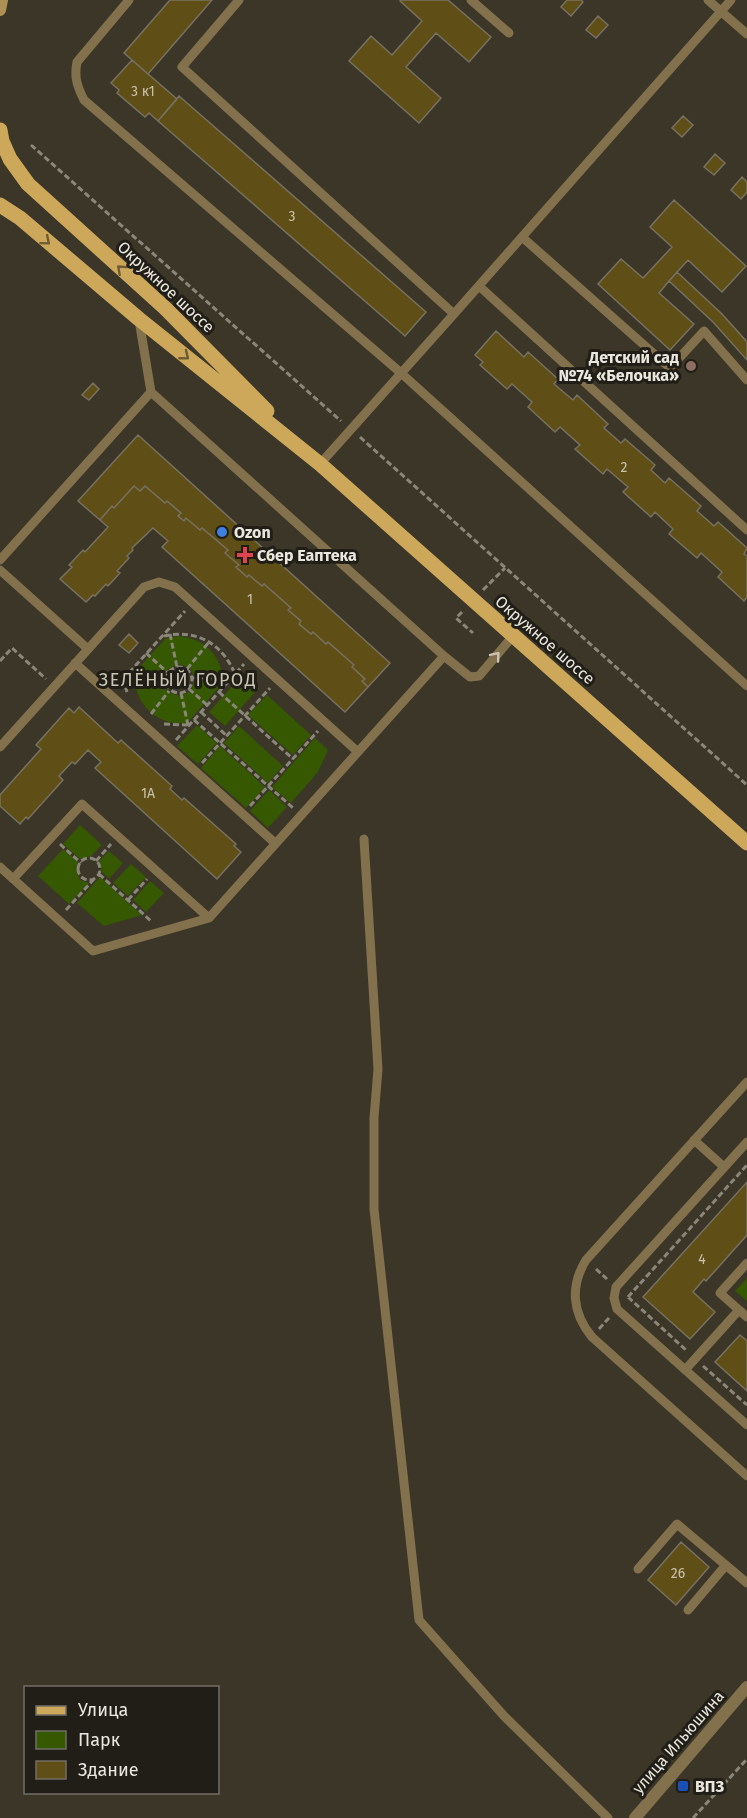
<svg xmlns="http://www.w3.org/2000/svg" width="747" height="1818" font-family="'Fira Sans',sans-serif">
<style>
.green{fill:#365800;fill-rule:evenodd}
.building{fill:#604e17;stroke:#777161;stroke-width:1.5}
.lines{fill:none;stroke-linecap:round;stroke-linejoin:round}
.path{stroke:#8a867a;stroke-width:3;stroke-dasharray:6 3;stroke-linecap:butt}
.lane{stroke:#83704c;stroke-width:9}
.street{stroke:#83704c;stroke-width:12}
.secondary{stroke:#ad9055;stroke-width:12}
.primary{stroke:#cea85a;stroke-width:15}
.oneway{stroke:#6e5c35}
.oneway2{stroke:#cbc3b2}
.education-dot{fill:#8d6e63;stroke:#201e17;stroke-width:2}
.shop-dot{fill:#3f7fe0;stroke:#201e17;stroke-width:2}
.health-dot{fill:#e0444e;stroke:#201e17;stroke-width:2}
.transit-dot{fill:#1a4fb4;stroke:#201e17;stroke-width:2}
.labels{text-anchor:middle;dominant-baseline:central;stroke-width:6;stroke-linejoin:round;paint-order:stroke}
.number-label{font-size:14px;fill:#c8c1ac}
.street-label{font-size:16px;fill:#eae7de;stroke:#201e17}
.poi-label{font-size:16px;font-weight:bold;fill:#eae7de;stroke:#201e17;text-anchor:start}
.neighbourhood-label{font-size:18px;letter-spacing:1.5px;fill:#c9c3b1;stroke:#201e17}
</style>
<rect width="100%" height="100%" fill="#3b3627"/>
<path class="green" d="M 179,636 C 205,639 223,656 223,683 L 187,723 C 157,727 130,701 136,671 L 166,638 ZM 178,664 L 190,668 L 195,679 L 191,691 L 180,696 L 168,692 L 163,681 L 167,670 Z
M 243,674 L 259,688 L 225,726 L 209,712 Z
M 267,695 L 311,735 L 293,755 L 248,715 Z
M 197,725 L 217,743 L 198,764 L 177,746 Z
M 239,726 L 283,766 L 268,783 L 224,743 Z
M 315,738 L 328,750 L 318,772 L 291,803 L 272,787 Z
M 220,746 L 265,787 L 246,808 L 201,768 Z
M 269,790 L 287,807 L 268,828 L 250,811 Z
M 80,825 L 102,845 L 91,856 L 80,859 L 63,844 Z
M 63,849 L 78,862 L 76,869 L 80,880 L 89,883 L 69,904 L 38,876 Z
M 109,851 L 123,863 L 109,879 L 102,872 L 99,861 Z
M 131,864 L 146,877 L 128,896 L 113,883 Z
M 100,877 L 142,915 L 104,926 L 77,903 Z
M 150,881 L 164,893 L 146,912 L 133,900 Z
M 747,1278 L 747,1301 L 735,1291 Z"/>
<path class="building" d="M 170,0 L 212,0 L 148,74 L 124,53 Z
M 401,0 L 448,0 L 491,37 L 469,62 L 436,33 L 406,67 L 441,98 L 419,123 L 349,61 L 371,36 L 392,55 L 422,21 L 400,1 Z
M 567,0 L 581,0 L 583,2 L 571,16 L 561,7 Z
M 598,16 L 608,25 L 596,38 L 586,30 Z
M 132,60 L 177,99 L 158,121 L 149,113 L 145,117 L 117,93 L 119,90 L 111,83 Z
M 179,96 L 426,312 L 405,336 L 158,121 Z
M 683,116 L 693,125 L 682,137 L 672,128 Z
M 715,154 L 725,163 L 714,175 L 704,167 Z
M 742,177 L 747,182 L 747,192 L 741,199 L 731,190 Z
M 674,200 L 746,266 L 722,292 L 688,260 L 669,281 L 659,293 L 694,324 L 670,350 L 598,284 L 621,259 L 643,278 L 672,247 L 650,227 Z
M 677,272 L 722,314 L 747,342 L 747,360 L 713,322 L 669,281 Z
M 496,331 L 524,357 L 528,352 L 558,379 L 554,384 L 573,400 L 577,395 L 608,424 L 604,428 L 621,443 L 625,439 L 655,465 L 651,470 L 665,483 L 669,478 L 701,506 L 697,511 L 714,526 L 718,522 L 747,548 L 744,554 L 747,556 L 747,597 L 744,601 L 718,577 L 722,572 L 701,553 L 697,558 L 669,534 L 673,529 L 655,512 L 651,517 L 623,492 L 628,487 L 607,469 L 603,474 L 575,449 L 580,445 L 560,427 L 555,432 L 528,407 L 532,402 L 512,384 L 507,389 L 480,365 L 483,362 L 475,355 Z
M 93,383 L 99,389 L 89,400 L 82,395 Z
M 138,435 L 390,663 L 368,687 L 362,681 L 365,679 L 352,667 L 354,665 L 328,642 L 326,644 L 313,632 L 311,634 L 299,624 L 301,621 L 288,610 L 291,608 L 264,584 L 262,586 L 249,575 L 247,577 L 236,567 L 239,565 L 225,553 L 228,550 L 202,528 L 200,530 L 186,518 L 184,521 L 178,516 L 181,513 L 167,501 L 165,503 L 145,486 L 140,491 L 134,486 L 114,508 L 112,506 L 100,520 L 78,501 Z
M 134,486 L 140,491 L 145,486 L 165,503 L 167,501 L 181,513 L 178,516 L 184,521 L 186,518 L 200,530 L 202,528 L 228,550 L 225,553 L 239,565 L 236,567 L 247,577 L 249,575 L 262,586 L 264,584 L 291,608 L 288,610 L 301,621 L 299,624 L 311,634 L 313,632 L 326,644 L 328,642 L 354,665 L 352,667 L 365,679 L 362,681 L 368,687 L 345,712 L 162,547 L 168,541 L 153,528 L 132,548 L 133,550 L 127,556 L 129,558 L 117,571 L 120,573 L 108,586 L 106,584 L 95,596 L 93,595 L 86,602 L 60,579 L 72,567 L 69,565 L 83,550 L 85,552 L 108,527 L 100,520 L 112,506 L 114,508 Z
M 129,634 L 138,643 L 129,653 L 119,645 Z
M 79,707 L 118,743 L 121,740 L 172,786 L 170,789 L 182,800 L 184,798 L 236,844 L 234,846 L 241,852 L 217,879 L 95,768 L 101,762 L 88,750 L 75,764 L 72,762 L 59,776 L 63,780 L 28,819 L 26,817 L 20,824 L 0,806 L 0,795 L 41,749 L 36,745 L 69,708 L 74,713 Z
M 747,1182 L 747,1235 L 706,1281 L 704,1279 L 693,1292 L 715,1312 L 690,1339 L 643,1297 Z
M 740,1335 L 747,1341 L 747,1391 L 715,1362 Z
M 681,1542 L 709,1567 L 676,1605 L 648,1580 Z"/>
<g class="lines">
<path class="path" d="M 31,145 L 341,421
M 360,437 L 747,785
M 483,590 L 505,568
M 462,612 L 456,618 L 473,633
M 170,634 L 177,667
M 164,636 C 196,629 222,643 235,674
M 146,653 L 167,672
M 0,661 L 12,648 L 46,679
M166 680a13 13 0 1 1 26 0a13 13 0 1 1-26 0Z
M 187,669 L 209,642
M 192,678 L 232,677
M 123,679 L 127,692
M 124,683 L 166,682
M 117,686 L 185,611
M 189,689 L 207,705
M 219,692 L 293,759
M 181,693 L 188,725
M 201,712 L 227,736
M 151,714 L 169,691
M 194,720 L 293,808
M 164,724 L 187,725
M 176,740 L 244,664
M 202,763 L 270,688
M 250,806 L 318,731
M 60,844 L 81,863
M78 869a11 11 0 1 1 22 0a11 11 0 1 1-22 0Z
M 96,861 L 111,844
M 99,874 L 151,921
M 128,900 L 147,879
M 66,910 L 94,879
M 596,1269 L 607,1279
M 628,1297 L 747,1165
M 628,1297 L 687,1351
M 599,1329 L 609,1318
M 703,1366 L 747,1405
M 693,1818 L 747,1759"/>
<path class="lane" d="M 129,0 L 77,62 C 74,77 77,86 84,100 L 401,373 L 747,686
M 239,0 L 182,67 L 454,314 L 320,464
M 471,0 L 509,33
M 708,0 L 747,34
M 522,237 L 670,368 L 704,331 L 747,380
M 479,286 L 747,530
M 454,314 L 731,0
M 139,320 L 151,392 L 444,656 L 470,677 L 479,676 L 513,636
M 0,560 L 151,392
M 0,570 L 88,649
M 75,663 L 275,843
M 0,747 L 144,587 L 159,582 L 175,587 L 358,752
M 364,839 L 378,1069 L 374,1118 L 374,1209 L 419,1620 L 504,1716 L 608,1818
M 0,867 L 93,951 L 209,918 L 444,656
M 13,879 L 82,804 L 209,918
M 747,1082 L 586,1260 C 570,1286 572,1313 592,1337 L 747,1476
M 694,1140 L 724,1167
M 747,1142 L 616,1287 L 614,1298 L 617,1309 L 747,1425
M 739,1310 L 720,1293 L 747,1263
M 685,1370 L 739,1310 L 747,1317
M 638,1569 L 677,1524 L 747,1583
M 688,1610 L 726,1565"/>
<path class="street" d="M 635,1818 L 747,1687"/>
<path class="secondary" d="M 0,10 L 2,0"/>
<path class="primary" d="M 0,130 L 2,141 L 10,159 L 28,184 L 165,308 L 267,411
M 0,205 L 20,218 L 139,319 L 320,464 L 747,843"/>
</g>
<defs><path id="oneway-chevron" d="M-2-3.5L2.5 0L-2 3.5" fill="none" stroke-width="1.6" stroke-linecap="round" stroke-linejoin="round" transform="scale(1.5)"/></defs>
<g class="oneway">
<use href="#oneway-chevron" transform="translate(46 241) rotate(40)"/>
<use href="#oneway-chevron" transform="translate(121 269) rotate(-138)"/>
<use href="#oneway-chevron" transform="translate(185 356) rotate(39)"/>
</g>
<use class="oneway2" href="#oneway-chevron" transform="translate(496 656) rotate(-50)"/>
<circle class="education-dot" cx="691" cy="366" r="6"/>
<circle class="shop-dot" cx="222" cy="532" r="6"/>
<path class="health-dot" d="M242 546h6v6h6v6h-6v6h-6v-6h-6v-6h6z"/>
<rect class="transit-dot" x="677" y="1780" width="12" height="12" rx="3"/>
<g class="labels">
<g class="number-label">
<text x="143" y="91">3 к1</text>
<text x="292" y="216">3</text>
<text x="624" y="467">2</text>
<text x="250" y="599">1</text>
<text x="148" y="793">1А</text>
<text x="702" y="1259">4</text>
<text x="678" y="1573">26</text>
</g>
<g class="street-label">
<text transform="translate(166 287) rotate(43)">Окружное шоссе</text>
<text transform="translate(545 640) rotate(41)">Окружное шоссе</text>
<text transform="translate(678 1742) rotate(-49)">улица Ильюшина</text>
</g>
<g class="poi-label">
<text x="679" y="357" text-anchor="end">Детский сад<tspan x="679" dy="18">№74 «Белочка»</tspan></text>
<text x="234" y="532">Ozon</text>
<text x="257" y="555">Сбер Еаптека</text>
<text x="695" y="1786">ВПЗ</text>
</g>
<g class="neighbourhood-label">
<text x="178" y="680">ЗЕЛЁНЫЙ ГОРОД</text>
</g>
</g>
<rect x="24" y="1686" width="195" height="108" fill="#201e17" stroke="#716e67" stroke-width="1.5"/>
<rect x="36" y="1706" width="30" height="9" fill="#cea85a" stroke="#716e67" stroke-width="1.5"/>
<text x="78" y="1716" font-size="18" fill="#eae7de">Улица</text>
<rect x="36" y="1731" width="30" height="18" fill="#365800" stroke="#716e67" stroke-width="1.5"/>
<text x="78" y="1746" font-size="18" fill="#eae7de">Парк</text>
<rect x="36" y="1761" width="30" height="18" fill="#604e17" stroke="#716e67" stroke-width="1.5"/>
<text x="78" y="1776" font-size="18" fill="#eae7de">Здание</text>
</svg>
